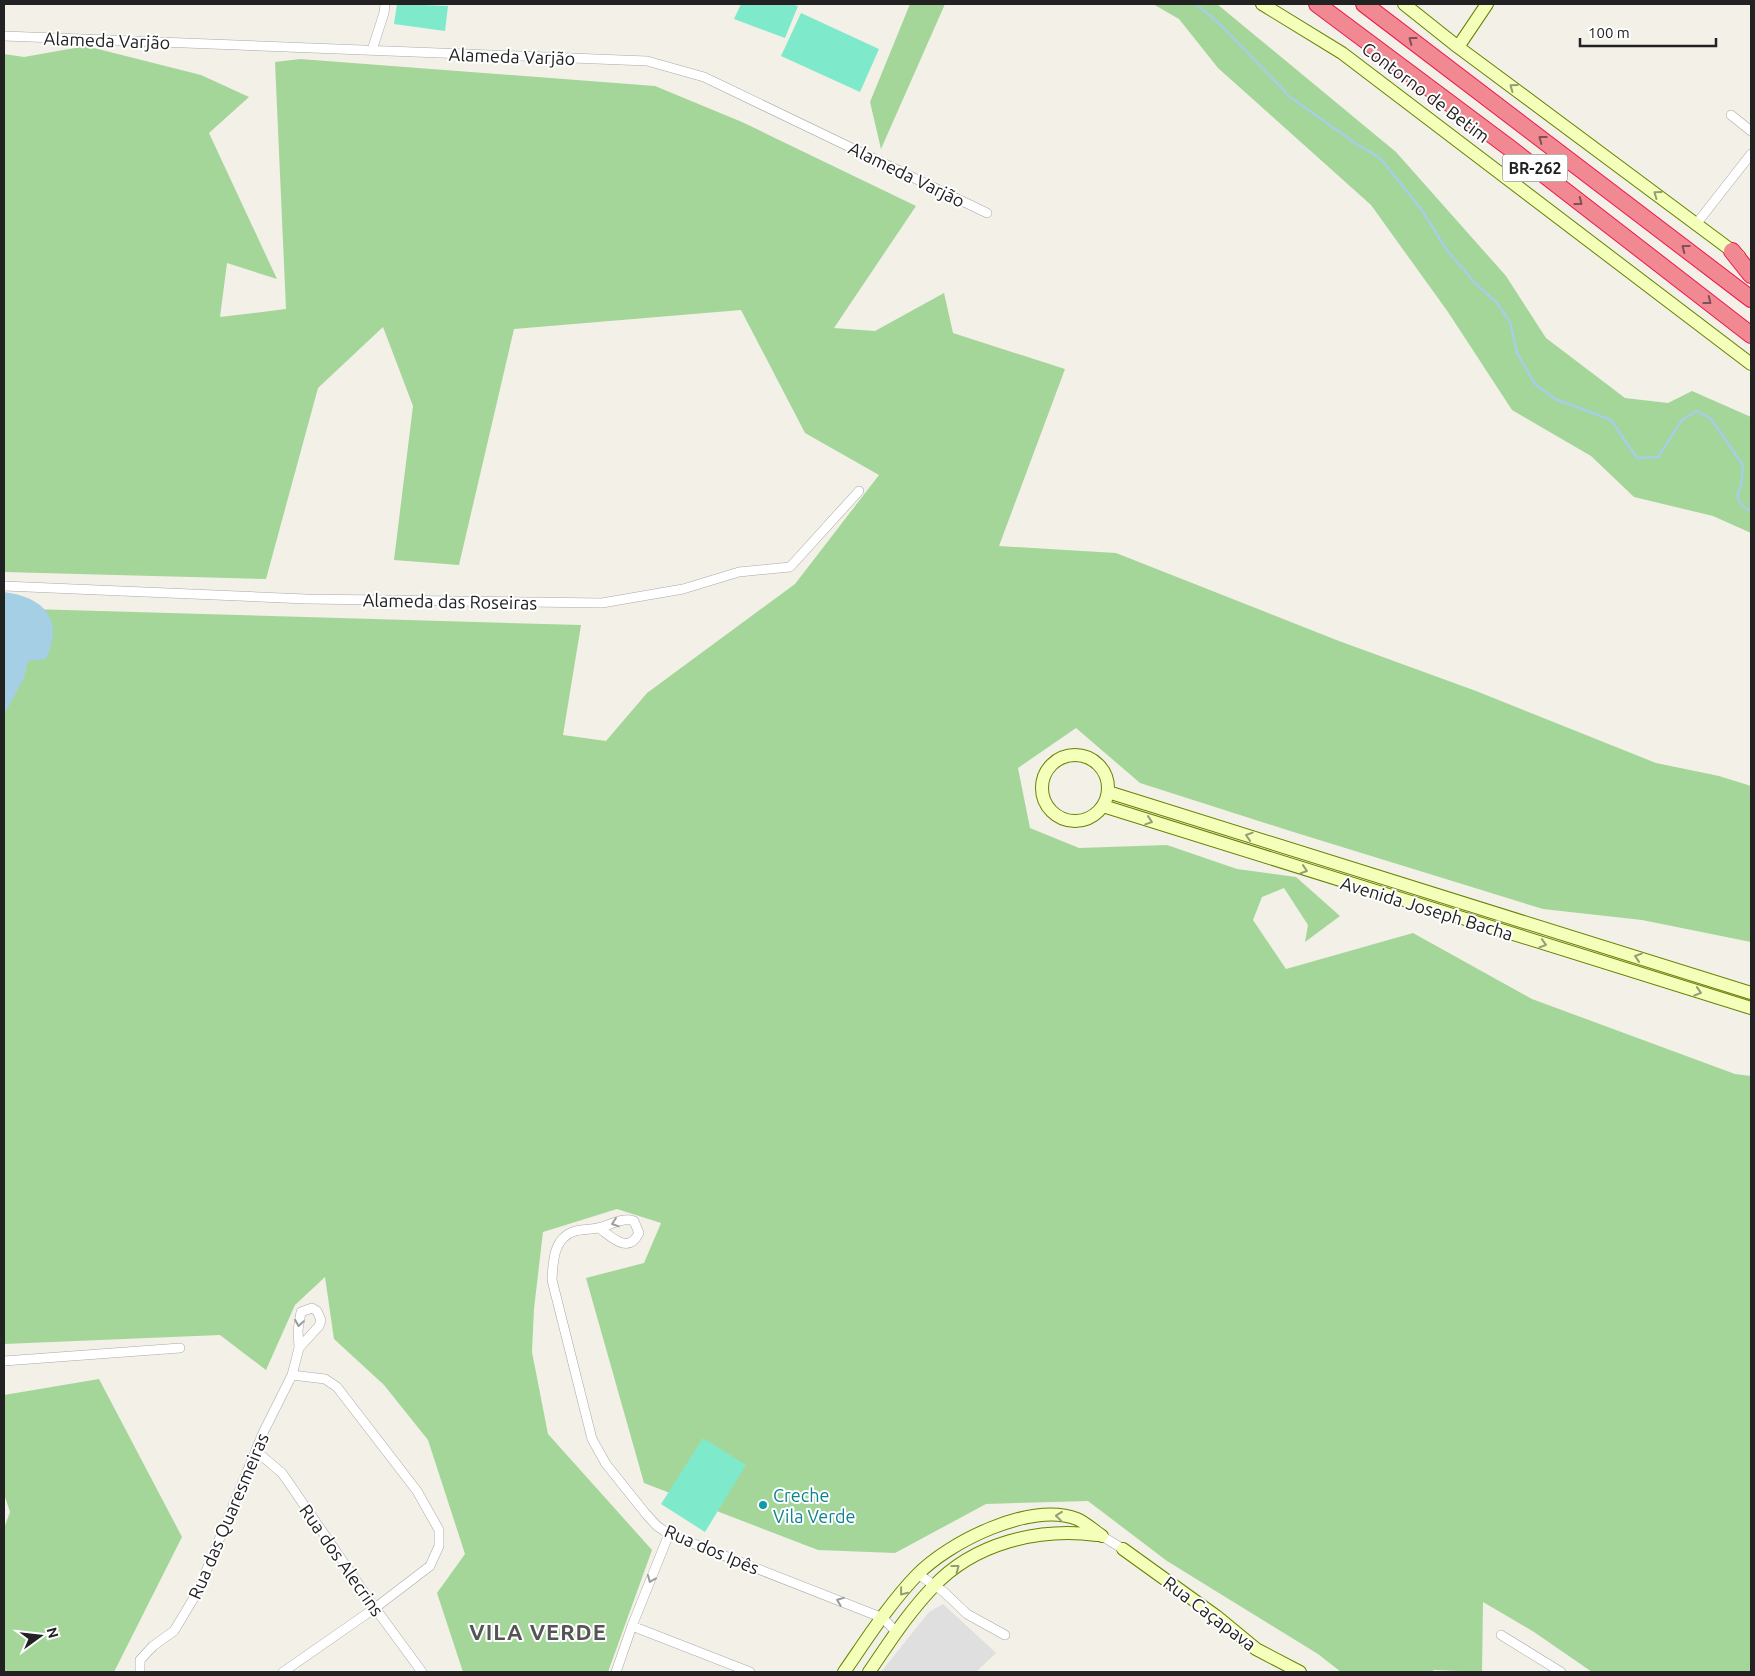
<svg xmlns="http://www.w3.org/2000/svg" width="1755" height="1676" font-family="Ubuntu,sans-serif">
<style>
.residential{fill:#e0dfdf}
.forest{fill:#a4d699}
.pitch{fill:#7fe9cb}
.water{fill:#a4cfe4}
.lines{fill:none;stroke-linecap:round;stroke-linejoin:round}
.stream{stroke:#a4cfe4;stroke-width:2.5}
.street-casing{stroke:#a9a9a9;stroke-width:10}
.secondary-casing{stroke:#668200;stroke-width:14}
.highway-casing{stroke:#ed184b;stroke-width:18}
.street{stroke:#fff;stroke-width:9}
.secondary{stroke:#f4ffba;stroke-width:12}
.highway{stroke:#f08992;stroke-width:16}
.oneway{stroke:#7f5054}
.oneway2{stroke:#969c76}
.oneway3{stroke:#9c9c9c}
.culture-dot{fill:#0f9aa8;stroke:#fff;stroke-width:2}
.labels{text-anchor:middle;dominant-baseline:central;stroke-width:4;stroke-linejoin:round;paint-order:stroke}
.shield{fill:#fff;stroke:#646464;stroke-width:1}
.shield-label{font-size:16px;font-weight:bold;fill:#222}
.street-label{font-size:18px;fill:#222;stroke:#fff}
.culture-label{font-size:18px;fill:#0d838f;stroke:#fff;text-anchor:start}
.district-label{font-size:22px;font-weight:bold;letter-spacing:1px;fill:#555;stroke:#fff}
</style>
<rect width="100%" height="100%" fill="#f3f0e8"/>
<path class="residential" d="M 943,1604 L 996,1653 L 976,1672 L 881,1672 L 929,1612 Z"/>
<path class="forest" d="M 910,4 L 945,4 L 881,149 L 870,102 Z
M 1153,4 L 1217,4 L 1396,152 L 1506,276 L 1546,338 L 1625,398 L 1668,403 L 1692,391 L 1751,417 L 1751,533 L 1713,516 L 1634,497 L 1591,456 L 1512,410 L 1448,312 L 1371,205 L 1218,68 L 1179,19 Z
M 86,46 L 201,75 L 249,97 L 209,133 L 277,279 L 227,263 L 220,317 L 286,309 L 275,62 L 300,59 L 655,86 L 742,122 L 916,206 L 834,328 L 875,331 L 944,293 L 953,333 L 1065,369 L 999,546 L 1116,553 L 1339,641 L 1476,691 L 1656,763 L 1719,776 L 1751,786 L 1751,942 L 1642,920 L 1543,909 L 1287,830 L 1140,783 L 1076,728 L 1018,768 L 1030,828 L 1079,848 L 1167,845 L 1237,869 L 1296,877 L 1340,916 L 1305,942 L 1308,925 L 1284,888 L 1262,897 L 1253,920 L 1286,969 L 1413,933 L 1532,999 L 1735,1074 L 1751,1076 L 1751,1672 L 1592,1672 L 1534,1632 L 1483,1602 L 1482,1672 L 1434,1670 L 1431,1672 L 1341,1672 L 1318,1654 L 1167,1561 L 1088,1501 L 986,1504 L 895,1553 L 818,1550 L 644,1483 L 586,1278 L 644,1263 L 661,1223 L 617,1209 L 543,1232 L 534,1309 L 532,1352 L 548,1434 L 652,1550 L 608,1672 L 463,1672 L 437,1593 L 465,1554 L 428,1440 L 384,1385 L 334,1339 L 325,1277 L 295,1305 L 266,1370 L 220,1335 L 4,1344 L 4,694 L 31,609 L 581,625 L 563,735 L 606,741 L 647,693 L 795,584 L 879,475 L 805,433 L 741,310 L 514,329 L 459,565 L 394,560 L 413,406 L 383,327 L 318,388 L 266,579 L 4,572 L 4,54 L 24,57 Z
M 99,1379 L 182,1537 L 114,1672 L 4,1672 L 4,1528 L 10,1512 L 4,1494 L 4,1395 Z"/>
<path class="pitch" d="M 397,4 L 448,6 L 445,31 L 394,24 Z
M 741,4 L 791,4 L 798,6 L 785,38 L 734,19 Z
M 801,13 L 879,49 L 860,92 L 781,56 Z
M 703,1438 L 746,1465 L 705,1532 L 661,1504 Z"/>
<path class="water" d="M 4,592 C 44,597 65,620 46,659 L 28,661 L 24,678 L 4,715 Z"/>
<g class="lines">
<path class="stream" d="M 1196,4 L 1223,27 L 1290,97 L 1358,145 L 1380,158 L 1422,210 L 1446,249 L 1475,283 L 1497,303 L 1510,322 L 1517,353 L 1535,384 L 1555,399 L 1611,420 L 1637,458 L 1658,457 L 1682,420 L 1697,411 L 1711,419 L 1743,465 L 1741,486 L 1737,496 L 1741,505 L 1751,511"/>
<defs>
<path id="street" d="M 4,36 L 647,61 L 704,77 L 987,213
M 372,50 L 384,13 L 385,4
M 1731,115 L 1751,131
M 1697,223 L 1751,154
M 4,586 L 306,599 L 602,603 L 683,589 L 739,572 L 790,567 L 859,491
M 599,1228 C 612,1237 628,1255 639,1233 L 634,1221 C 623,1217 613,1224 601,1227 C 593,1230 583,1229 575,1231 C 553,1238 553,1262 552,1280 L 592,1439 L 606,1464 L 646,1514 L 657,1526 L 669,1534 L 883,1618 L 897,1633
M 4,1361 L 180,1348
M 257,1452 L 282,1473 L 375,1608 L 422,1672
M 1102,1536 L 1123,1549
M 918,1574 L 944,1592 L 967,1614 L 1005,1635
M 632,1626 L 750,1672
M 1501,1635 L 1561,1672
M 140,1672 L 140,1660 L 153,1646 L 174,1631 L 198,1591 L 263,1433 L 292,1375 L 299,1348 L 298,1330 L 301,1312 L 312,1308 L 317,1311 L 321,1320 L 319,1326 L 299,1348
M 283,1672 L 375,1608 L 430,1566 L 439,1546 L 439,1530 L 417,1491 L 337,1387 L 325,1379 L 292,1375
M 616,1672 L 632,1626 L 669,1534"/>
<path id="secondary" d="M 1262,4 L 1342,53 L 1751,364
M 1404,4 L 1458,47 L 1739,256
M 1458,47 L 1487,4
M1042 788a33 33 0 1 1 66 0a33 33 0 1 1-66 0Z
M 1108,792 L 1751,993
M 1103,806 L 1751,1008
M 1123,1549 L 1216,1616 L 1256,1649 L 1300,1672
M 844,1672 C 867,1639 889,1604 917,1575 C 949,1542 1031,1501 1077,1519 C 1085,1522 1094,1531 1102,1536
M 869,1672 C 889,1643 908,1613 933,1587 C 974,1543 1039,1527 1097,1535"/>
<path id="highway" d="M 1317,4 L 1511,149 L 1751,335
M 1364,4 L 1751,299
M 1732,251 L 1751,275"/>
</defs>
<use href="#street" class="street-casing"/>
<use href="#secondary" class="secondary-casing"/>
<use href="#highway" class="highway-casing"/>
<use href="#street" class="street"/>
<use href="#secondary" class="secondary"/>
<use href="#highway" class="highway"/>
</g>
<defs><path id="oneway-chevron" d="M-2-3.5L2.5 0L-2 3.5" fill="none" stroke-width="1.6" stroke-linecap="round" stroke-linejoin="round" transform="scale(1.25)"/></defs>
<g class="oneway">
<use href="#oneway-chevron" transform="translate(1412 40) rotate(-143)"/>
<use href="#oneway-chevron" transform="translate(1542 139) rotate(-143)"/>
<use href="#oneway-chevron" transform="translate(1579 202) rotate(38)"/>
<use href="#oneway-chevron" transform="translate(1685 248) rotate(-143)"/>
<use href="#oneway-chevron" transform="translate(1708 301) rotate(38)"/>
</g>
<g class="oneway2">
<use href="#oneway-chevron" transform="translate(1513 87) rotate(-144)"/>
<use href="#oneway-chevron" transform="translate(1657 194) rotate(-144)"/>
<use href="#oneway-chevron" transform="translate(1149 821) rotate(18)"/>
<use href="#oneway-chevron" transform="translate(1249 836) rotate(-162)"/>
<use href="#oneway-chevron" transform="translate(1304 870) rotate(18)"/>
<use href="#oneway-chevron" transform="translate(1543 944) rotate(17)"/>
<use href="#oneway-chevron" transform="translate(1638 957) rotate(-162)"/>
<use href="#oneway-chevron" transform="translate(1698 992) rotate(17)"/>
<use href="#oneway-chevron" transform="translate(1059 1516) rotate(-174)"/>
<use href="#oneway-chevron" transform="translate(956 1568) rotate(-37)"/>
<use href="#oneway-chevron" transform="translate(903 1592) rotate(129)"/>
</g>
<g class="oneway3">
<use href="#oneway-chevron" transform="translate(615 1223) rotate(161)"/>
<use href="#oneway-chevron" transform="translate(299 1323) rotate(99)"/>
<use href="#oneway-chevron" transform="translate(651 1579) rotate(112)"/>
<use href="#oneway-chevron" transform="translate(840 1601) rotate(-158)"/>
</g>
<circle class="culture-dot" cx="763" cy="1505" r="5"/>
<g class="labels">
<rect class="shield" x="1502.5" y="154.5" width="65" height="27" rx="4"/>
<g class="shield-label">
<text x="1535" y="168">BR-262</text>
</g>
<g class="street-label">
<text transform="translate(107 40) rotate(2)">Alameda Varjão</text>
<text transform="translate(512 56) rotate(2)">Alameda Varjão</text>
<text transform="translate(1426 92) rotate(37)">Contorno de Betim</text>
<text transform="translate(907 174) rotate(26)">Alameda Varjão</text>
<text transform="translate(450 601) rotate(1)">Alameda das Roseiras</text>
<text transform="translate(1427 908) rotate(17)">Avenida Joseph Bacha</text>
<text transform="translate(228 1516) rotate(-67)">Rua das Quaresmeiras</text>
<text transform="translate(712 1549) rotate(23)">Rua dos Ipês</text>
<text transform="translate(342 1560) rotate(55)">Rua dos Alecrins</text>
<text transform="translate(1210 1613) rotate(37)">Rua Caçapava</text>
</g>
<g class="culture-label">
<text x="773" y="1495">Creche<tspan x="773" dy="21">Vila Verde</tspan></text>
</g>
<g class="district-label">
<text x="538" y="1631">VILA VERDE</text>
</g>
</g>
<rect width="1755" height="1676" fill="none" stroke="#222222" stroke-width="10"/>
<g transform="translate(40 1636) rotate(75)" stroke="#ffffff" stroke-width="4" paint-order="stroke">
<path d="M0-4L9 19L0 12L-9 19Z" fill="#222222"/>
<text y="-8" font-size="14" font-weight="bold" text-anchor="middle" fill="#222222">N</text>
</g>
<path d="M1580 38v8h136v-8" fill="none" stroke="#222222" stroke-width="2.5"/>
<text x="1588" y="38" font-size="15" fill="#222222" stroke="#ffffff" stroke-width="4" paint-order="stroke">100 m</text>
</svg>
